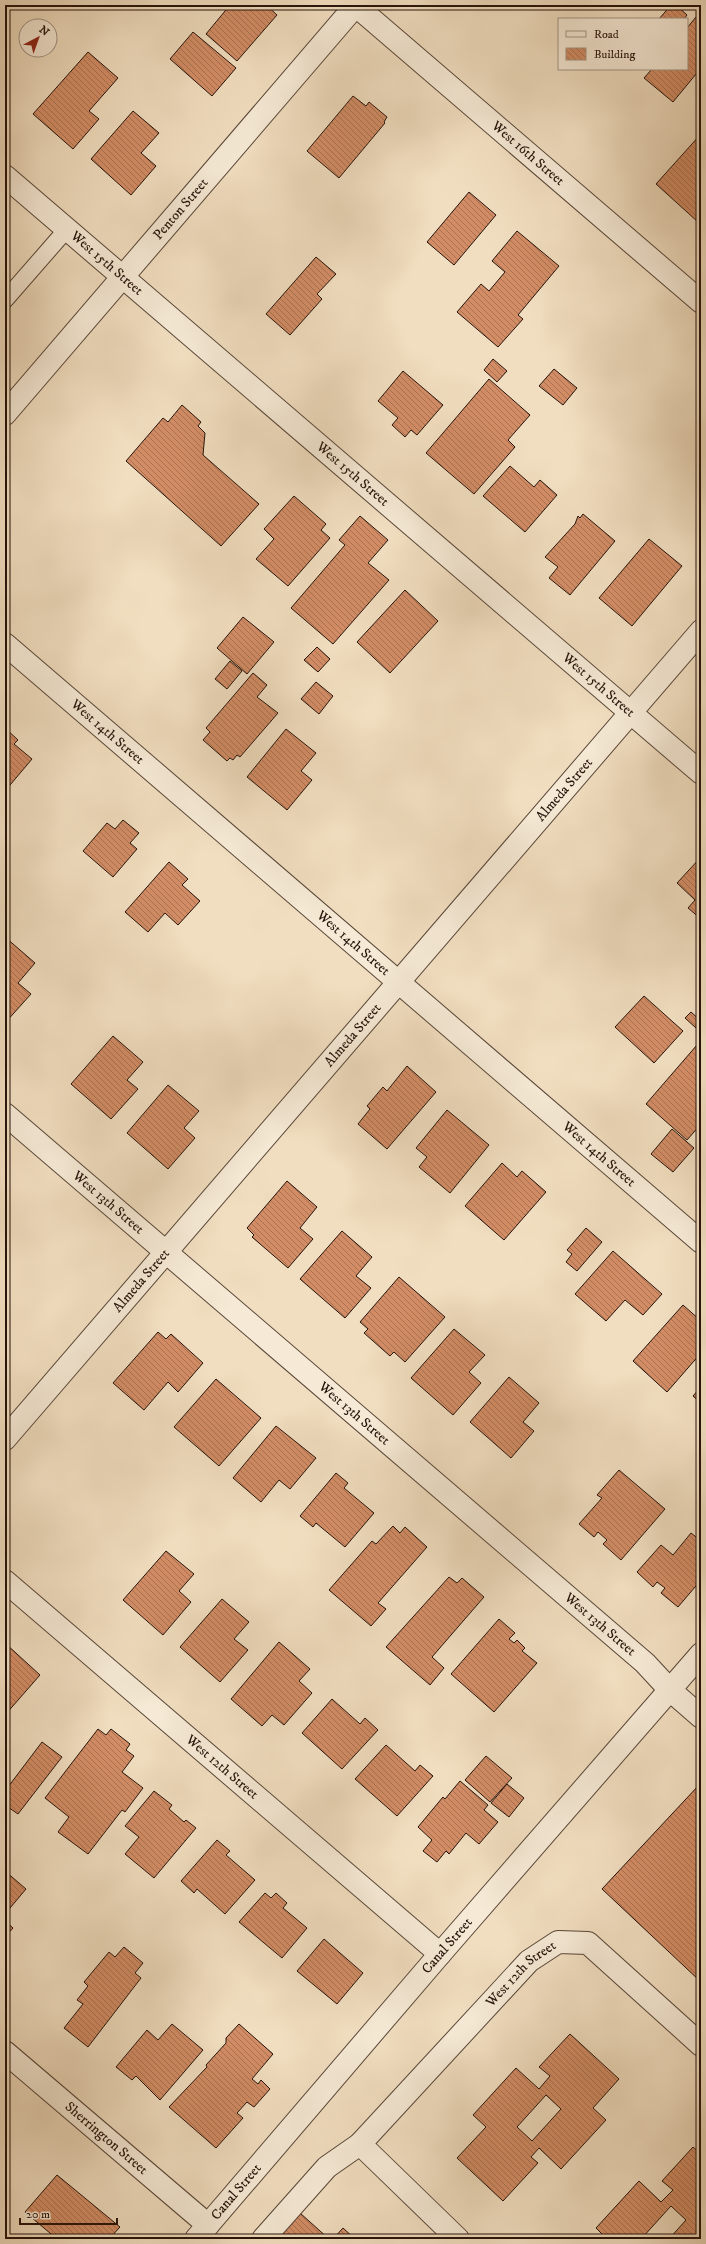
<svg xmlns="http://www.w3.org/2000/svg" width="706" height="2244" font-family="'IM FELL DW Pica',serif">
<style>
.building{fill:url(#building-back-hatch);stroke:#25130a;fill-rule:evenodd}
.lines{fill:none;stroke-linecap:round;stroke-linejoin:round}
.service-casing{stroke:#584638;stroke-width:18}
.minor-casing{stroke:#584638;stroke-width:24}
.tertiary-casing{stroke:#584638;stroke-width:24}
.service{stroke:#f6ead6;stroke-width:16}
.minor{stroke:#f6ead6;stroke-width:22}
.tertiary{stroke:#f6ead6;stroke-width:22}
.labels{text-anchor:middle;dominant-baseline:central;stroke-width:4;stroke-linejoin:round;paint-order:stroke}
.street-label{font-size:14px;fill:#25130a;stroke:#f6ead6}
</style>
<defs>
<pattern id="building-back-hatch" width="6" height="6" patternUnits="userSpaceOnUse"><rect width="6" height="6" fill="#d38d66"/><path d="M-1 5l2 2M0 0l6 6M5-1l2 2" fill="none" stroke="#ab7252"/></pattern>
</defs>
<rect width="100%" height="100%" fill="#f1dec0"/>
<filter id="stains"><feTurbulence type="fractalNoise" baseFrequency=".005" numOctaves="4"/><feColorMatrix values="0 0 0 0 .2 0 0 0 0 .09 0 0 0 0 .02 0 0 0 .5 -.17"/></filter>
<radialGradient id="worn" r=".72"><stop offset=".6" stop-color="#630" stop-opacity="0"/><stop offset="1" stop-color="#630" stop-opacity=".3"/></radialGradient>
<path class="building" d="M 230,5 L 266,5 L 277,15 L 237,61 L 206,34 Z
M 671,5 L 676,5 L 687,15 L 684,19 L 659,19 Z
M 696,17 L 701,21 L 701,68 L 673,102 L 644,78 L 652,69 L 687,69 L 687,28 Z
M 193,32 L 236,68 L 212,96 L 170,59 Z
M 88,52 L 118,78 L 89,111 L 99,119 L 73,149 L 33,114 Z
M 353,96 L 366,106 L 369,102 L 387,117 L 384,122 L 385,123 L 339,178 L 307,151 Z
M 133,111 L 159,133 L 141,153 L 156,166 L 131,195 L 91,159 Z
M 700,135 L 701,218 L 698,222 L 656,184 Z
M 469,192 L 496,215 L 454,265 L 427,242 Z
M 517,231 L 559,266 L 518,315 L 523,319 L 498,347 L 457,312 L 481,284 L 489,291 L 505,272 L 492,261 Z
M 316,257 L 336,274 L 317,294 L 322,299 L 290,335 L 266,314 Z
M 493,359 L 507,371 L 497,382 L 484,370 Z
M 554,369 L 577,388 L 563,405 L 539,386 Z
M 403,371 L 443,405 L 417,435 L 411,430 L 405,437 L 392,425 L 398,418 L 378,401 Z
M 489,379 L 530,415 L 508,440 L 515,447 L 474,494 L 426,453 Z
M 182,405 L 201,422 L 198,426 L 205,433 L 203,455 L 259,504 L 221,546 L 126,461 L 163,418 L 168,422 Z
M 510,466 L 534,487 L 540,480 L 557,495 L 525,532 L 483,496 Z
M 294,496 L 326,524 L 321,530 L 330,538 L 288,586 L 256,559 L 274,539 L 264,529 Z
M 583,514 L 615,541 L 570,595 L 549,578 L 558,567 L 545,557 L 575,524 L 578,516 L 580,518 Z
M 360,516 L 388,540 L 368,563 L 389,580 L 333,644 L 291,608 L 345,545 L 339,540 Z
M 649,539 L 682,566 L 632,626 L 599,598 Z
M 405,590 L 438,621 L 390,673 L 357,642 Z
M 243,617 L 274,642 L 247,674 L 217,648 Z
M 317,647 L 330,659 L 318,672 L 304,660 Z
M 230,661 L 242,671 L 227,689 L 215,679 Z
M 253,673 L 267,685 L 257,697 L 278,713 L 240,757 L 237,755 L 233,760 L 230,758 L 227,761 L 203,740 L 210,732 L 206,728 Z
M 316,682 L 333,696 L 319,714 L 301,699 Z
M 5,728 L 18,740 L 14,744 L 32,759 L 5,791 Z
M 286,729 L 316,753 L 301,771 L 312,780 L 287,810 L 247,777 Z
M 123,820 L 139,833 L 130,843 L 137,849 L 113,877 L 83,851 L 107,823 L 115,829 Z
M 701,857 L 701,919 L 688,908 L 695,900 L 677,883 Z
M 169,862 L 188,879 L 182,885 L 200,901 L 178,925 L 165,913 L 148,932 L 125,912 Z
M 5,937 L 35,963 L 18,983 L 31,994 L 5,1023 Z
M 644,996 L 683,1031 L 654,1063 L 615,1027 Z
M 691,1012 L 701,1021 L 696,1028 L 685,1018 Z
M 113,1036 L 143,1062 L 127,1080 L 138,1089 L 111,1119 L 71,1084 Z
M 697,1045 L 701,1049 L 701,1124 L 687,1140 L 646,1104 Z
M 407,1066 L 436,1092 L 387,1149 L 358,1124 L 370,1109 L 367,1106 L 383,1087 L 387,1091 Z
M 168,1085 L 199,1111 L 184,1128 L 195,1138 L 168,1169 L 127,1133 Z
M 447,1110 L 489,1145 L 450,1193 L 419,1167 L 427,1157 L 416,1148 Z
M 672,1129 L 694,1148 L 673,1172 L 651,1154 Z
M 502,1163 L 517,1177 L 522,1171 L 546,1192 L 504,1240 L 465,1206 Z
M 287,1181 L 317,1207 L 300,1228 L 313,1239 L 288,1268 L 252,1237 L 254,1235 L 247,1228 Z
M 586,1228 L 602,1242 L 577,1271 L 566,1262 L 572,1254 L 567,1250 Z
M 342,1231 L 372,1257 L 356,1276 L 371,1288 L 345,1318 L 300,1279 Z
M 613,1251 L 662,1294 L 643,1315 L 625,1300 L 606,1321 L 575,1294 Z
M 399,1277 L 445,1317 L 405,1362 L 394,1352 L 390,1356 L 364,1333 L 368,1329 L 360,1322 Z
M 683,1305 L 701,1321 L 701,1353 L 667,1392 L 633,1361 Z
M 454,1329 L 485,1355 L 469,1372 L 481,1383 L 453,1415 L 411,1378 Z
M 158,1332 L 166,1339 L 171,1334 L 203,1363 L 178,1392 L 168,1382 L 144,1410 L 113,1383 Z
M 509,1377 L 539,1403 L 523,1422 L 534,1431 L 511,1458 L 470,1422 Z
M 216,1379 L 261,1418 L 219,1466 L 174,1427 Z
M 701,1387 L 701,1403 L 693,1396 Z
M 276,1426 L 316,1458 L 290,1489 L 279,1480 L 261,1502 L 233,1478 Z
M 619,1470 L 665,1509 L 621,1560 L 603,1544 L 607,1540 L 598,1532 L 594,1537 L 579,1524 L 602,1498 L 597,1495 Z
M 336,1473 L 348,1483 L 344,1488 L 374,1513 L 345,1547 L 316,1523 L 313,1527 L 300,1516 Z
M 393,1526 L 400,1533 L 405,1527 L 427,1547 L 378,1603 L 386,1609 L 371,1626 L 329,1590 L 372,1541 L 376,1544 Z
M 691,1533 L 701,1541 L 701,1580 L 678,1607 L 661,1593 L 665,1588 L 657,1582 L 653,1587 L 637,1572 L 661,1545 L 673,1555 Z
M 166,1551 L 194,1574 L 179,1591 L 191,1602 L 163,1635 L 123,1600 Z
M 449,1577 L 457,1583 L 462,1578 L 484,1597 L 432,1657 L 444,1668 L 430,1685 L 386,1647 Z
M 222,1599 L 249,1622 L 234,1639 L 248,1650 L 220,1682 L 180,1647 Z
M 499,1619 L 515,1633 L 509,1639 L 514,1643 L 517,1640 L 525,1648 L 522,1651 L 537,1663 L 494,1712 L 451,1674 Z
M 279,1642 L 310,1669 L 299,1681 L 312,1693 L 284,1725 L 272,1715 L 262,1726 L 231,1699 Z
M 5,1643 L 40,1675 L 5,1715 Z
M 332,1699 L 360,1724 L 365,1718 L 378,1730 L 342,1769 L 302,1733 Z
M 98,1729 L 106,1735 L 111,1729 L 130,1744 L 126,1750 L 134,1756 L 122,1772 L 143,1788 L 125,1812 L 122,1810 L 88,1854 L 58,1832 L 69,1817 L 45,1798 Z
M 42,1742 L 62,1757 L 18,1814 L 5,1805 L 5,1791 Z
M 386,1745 L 415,1771 L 420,1765 L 433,1776 L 397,1816 L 355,1779 Z
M 486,1756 L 512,1778 L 490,1802 L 465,1780 Z
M 460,1781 L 488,1805 L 484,1810 L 498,1822 L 479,1844 L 466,1833 L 449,1854 L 446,1851 L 437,1862 L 423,1851 L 432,1840 L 418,1827 L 443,1797 L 445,1799 Z
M 507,1784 L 524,1798 L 509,1817 L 491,1803 Z
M 699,1785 L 701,1788 L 701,1982 L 602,1889 Z
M 154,1791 L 172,1805 L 169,1809 L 184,1822 L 186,1820 L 196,1828 L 154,1878 L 125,1854 L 139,1837 L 125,1826 Z
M 217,1840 L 230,1851 L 226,1855 L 255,1880 L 225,1914 L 197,1889 L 194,1893 L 181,1881 Z
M 5,1871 L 26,1889 L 5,1914 Z
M 265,1893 L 271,1898 L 276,1893 L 287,1903 L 283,1908 L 307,1928 L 282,1958 L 239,1922 Z
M 5,1921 L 13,1928 L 5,1937 Z
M 324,1939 L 363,1973 L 337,2004 L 297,1971 Z
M 124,1947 L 143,1963 L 135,1973 L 141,1978 L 88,2047 L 64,2028 L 83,2004 L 77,2000 L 88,1986 L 84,1982 L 109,1952 L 115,1957 Z
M 172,2024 L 203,2050 L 160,2100 L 136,2076 L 132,2080 L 116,2067 L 147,2030 L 158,2040 Z
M 239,2024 L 273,2054 L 252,2079 L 258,2084 L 261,2080 L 270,2089 L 254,2107 L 247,2102 L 237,2113 L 243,2118 L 216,2148 L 169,2107 L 207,2067 L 206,2065 L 226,2043 L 226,2038 Z
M 570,2034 L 619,2079 L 593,2108 L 606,2120 L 561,2169 L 539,2148 L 531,2157 L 538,2163 L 503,2201 L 457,2158 L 486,2127 L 473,2115 L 516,2068 L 539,2089 L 550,2076 L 539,2067 ZM 546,2095 L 561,2109 L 532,2141 L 517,2127 Z
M 693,2147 L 701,2154 L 701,2239 L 669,2239 L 686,2220 L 671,2206 L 642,2238 L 643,2239 L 607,2239 L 596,2228 L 639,2181 L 661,2202 L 673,2190 L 662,2181 Z
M 57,2175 L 120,2227 L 110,2238 L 106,2234 L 102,2239 L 57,2239 L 25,2212 Z
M 300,2213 L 329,2239 L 277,2239 Z
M 343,2228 L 355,2239 L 333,2239 Z"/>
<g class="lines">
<defs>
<path id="service" d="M 5,300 L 67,229"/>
<g id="minor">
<path id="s1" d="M 355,5 L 701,302"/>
<path id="s2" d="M 5,176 L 701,773"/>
<path id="s3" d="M 5,414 L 356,5"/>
<path id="s4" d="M 5,644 L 701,1242"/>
<path id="s5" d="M 5,1439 L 701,631"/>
<path id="s6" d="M 5,1581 L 440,1954"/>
<path id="s7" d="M 5,2052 L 208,2225"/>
<path d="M 263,2239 L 327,2167 L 360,2144"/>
<path id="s8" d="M 458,2239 L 360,2144 L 529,1961 L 558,1942 L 588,1943 L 701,2045"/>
</g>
<g id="tertiary">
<path id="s9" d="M 5,1114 L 645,1663 L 670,1690 L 701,1717"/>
<path id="s10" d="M 196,2239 L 440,1954 L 701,1654"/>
</g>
</defs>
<use href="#service" class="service-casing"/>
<use href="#minor" class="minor-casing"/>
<use href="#tertiary" class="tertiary-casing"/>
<use href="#service" class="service"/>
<use href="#minor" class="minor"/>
<use href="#tertiary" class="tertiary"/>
</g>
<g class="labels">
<g class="street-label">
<text stroke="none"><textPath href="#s1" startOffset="228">West 16th Street</textPath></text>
<text stroke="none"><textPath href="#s3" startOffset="270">Penton Street</textPath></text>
<text stroke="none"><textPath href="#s2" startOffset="134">West 15th Street</textPath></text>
<text stroke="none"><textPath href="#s2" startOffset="458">West 15th Street</textPath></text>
<text stroke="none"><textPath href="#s2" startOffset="782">West 15th Street</textPath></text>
<text stroke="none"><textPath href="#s4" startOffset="135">West 14th Street</textPath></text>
<text stroke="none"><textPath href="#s5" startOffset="857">Almeda Street</textPath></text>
<text stroke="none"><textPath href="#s4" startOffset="459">West 14th Street</textPath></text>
<text stroke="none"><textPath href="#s5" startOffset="533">Almeda Street</textPath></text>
<text stroke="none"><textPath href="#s4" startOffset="783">West 14th Street</textPath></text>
<text stroke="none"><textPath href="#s9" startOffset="136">West 13th Street</textPath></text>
<text stroke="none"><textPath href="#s5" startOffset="209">Almeda Street</textPath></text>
<text stroke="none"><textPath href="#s9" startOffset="460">West 13th Street</textPath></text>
<text stroke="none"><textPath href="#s9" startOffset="784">West 13th Street</textPath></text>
<text stroke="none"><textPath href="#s6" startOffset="286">West 12th Street</textPath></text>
<text stroke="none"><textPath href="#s10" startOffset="386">Canal Street</textPath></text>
<text stroke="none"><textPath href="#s8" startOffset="371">West 12th Street</textPath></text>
<text stroke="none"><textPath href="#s7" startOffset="133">Sherrington Street</textPath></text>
<text stroke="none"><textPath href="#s10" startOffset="62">Canal Street</textPath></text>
</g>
</g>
<rect width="706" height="2244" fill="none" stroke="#f1dec0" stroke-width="20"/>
<rect x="6" y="6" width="694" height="2232" fill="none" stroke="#25130a" stroke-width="2"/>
<rect x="10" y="10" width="686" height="2224" fill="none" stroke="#25130a"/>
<rect x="558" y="18" width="130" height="52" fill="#f6ead6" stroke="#a29484"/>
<rect x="566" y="31" width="20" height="6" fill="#f6ead6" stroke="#a29484"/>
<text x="594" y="38" font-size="12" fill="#25130a">Road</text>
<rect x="566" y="48" width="20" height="12" fill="url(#building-back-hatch)" stroke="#a29484"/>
<text x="594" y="58" font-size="12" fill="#25130a">Building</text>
<g transform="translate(38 38) rotate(41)"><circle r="19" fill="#f6ead6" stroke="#a29484"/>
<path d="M0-3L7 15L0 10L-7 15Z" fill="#8f2418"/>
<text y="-6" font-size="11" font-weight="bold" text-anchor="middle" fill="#25130a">N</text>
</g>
<path d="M20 2218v6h97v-6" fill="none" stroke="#25130a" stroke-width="2"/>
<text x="26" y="2218" font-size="12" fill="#25130a" stroke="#f6ead6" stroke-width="3" paint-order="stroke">20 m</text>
<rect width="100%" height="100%" filter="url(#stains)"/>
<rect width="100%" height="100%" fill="url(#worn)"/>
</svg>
